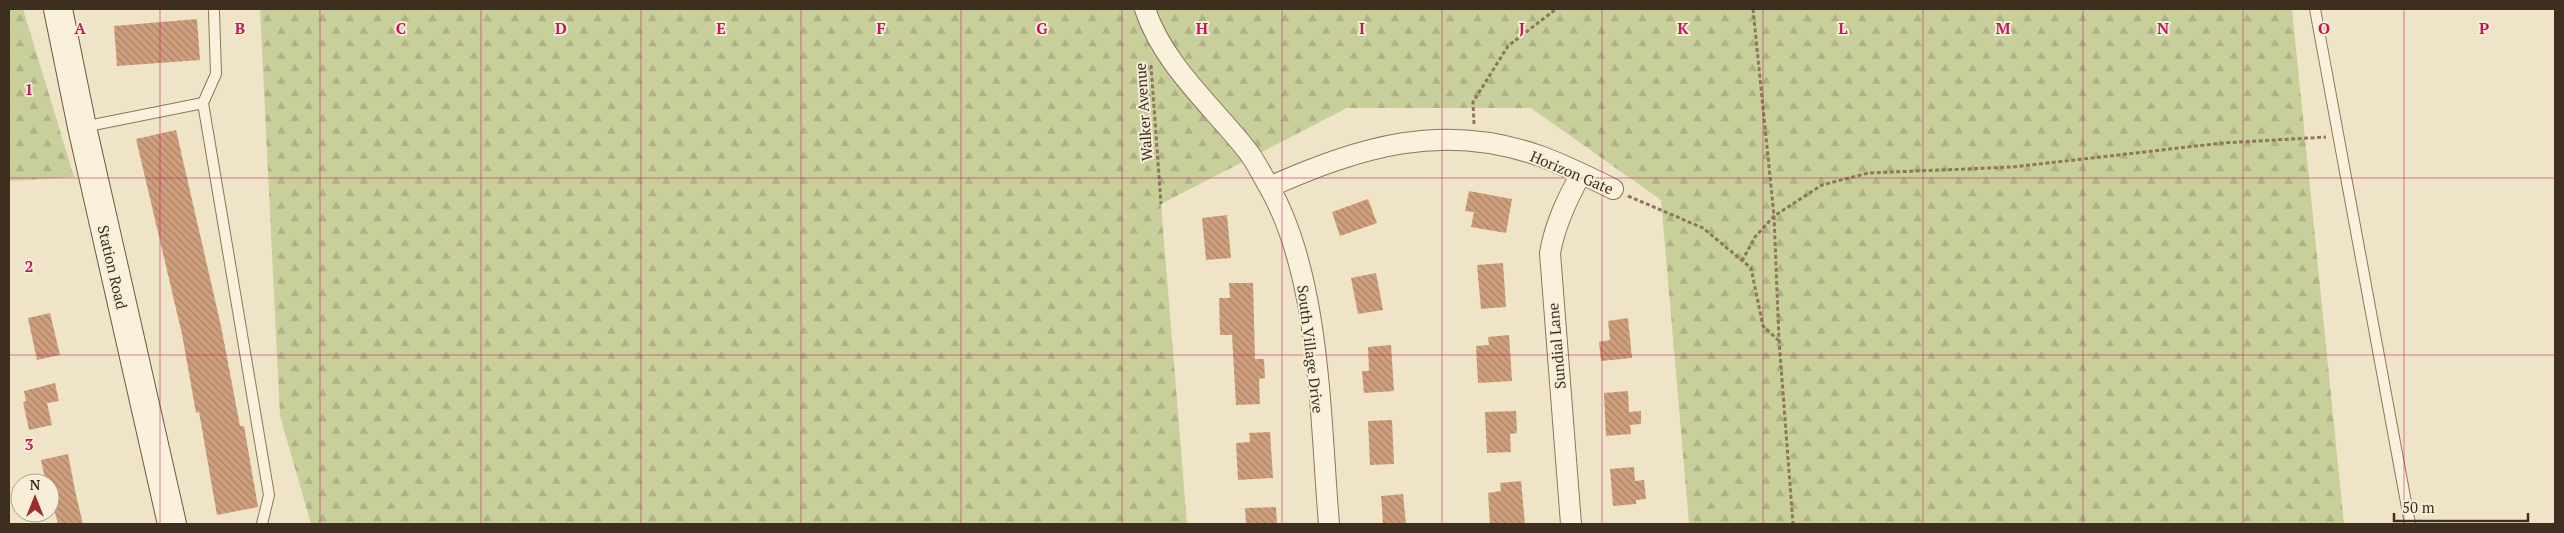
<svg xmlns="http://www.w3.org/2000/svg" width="2564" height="533" font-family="'PT Serif',serif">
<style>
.forest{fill:url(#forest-firs)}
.building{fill:url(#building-back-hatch)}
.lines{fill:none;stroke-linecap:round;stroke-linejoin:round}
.lane-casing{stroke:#8d765c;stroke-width:12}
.street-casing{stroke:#8d765c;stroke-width:22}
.secondary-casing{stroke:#6f573f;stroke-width:30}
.path{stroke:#8d765c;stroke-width:3;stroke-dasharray:4 2.5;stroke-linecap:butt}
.lane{stroke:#faf1dc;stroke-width:10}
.street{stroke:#faf1dc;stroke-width:20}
.secondary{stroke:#faf1dc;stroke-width:28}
.grid{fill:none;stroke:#c2185b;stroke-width:1;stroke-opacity:0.55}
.labels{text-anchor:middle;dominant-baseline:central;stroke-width:4;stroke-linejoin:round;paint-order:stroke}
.street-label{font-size:15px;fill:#3d2e20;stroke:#f7eed8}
.grid-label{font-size:16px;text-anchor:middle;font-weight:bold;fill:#c2185b;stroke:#f7eed8;stroke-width:4;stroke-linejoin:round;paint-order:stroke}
</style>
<defs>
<pattern id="forest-firs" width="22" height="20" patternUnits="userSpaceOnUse" patternTransform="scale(1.25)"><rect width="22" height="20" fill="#c9cf9b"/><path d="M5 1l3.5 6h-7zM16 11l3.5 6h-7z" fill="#aeb285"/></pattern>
<pattern id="building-back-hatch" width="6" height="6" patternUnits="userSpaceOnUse" patternTransform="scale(1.25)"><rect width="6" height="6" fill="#cf9f7d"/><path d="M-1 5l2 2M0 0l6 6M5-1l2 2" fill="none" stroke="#a98266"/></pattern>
</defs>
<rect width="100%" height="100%" fill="#f0e4c8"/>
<path class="forest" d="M 9,9 L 23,9 L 74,177 L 9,181 Z
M 260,9 L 2292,9 L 2344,524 L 1689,524 L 1661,200 L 1531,108 L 1347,108 L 1161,204 L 1187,524 L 311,524 L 280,416 Z"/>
<path class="building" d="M 197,19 L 200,60 L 117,66 L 114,26 Z
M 176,130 L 221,326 L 240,426 L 244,426 L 258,507 L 217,515 L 199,412 L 196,413 L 182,334 L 136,139 Z
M 1469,191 L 1512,199 L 1506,233 L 1471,227 L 1474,212 L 1465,211 Z
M 1368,199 L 1377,223 L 1340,236 L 1332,212 Z
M 1227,215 L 1231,258 L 1206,260 L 1202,218 Z
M 1503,263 L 1506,307 L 1481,309 L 1477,265 Z
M 1376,273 L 1383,310 L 1358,314 L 1351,278 Z
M 1229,283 L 1253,283 L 1255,359 L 1264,359 L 1265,378 L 1259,379 L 1260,404 L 1236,405 L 1232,335 L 1220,335 L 1219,298 L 1230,298 Z
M 50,313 L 60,355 L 37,360 L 28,318 Z
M 1628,318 L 1632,358 L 1601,361 L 1599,342 L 1610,340 L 1608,321 Z
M 1509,335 L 1512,381 L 1478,383 L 1476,346 L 1489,345 L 1488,337 Z
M 1391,345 L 1394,391 L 1364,393 L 1362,371 L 1369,371 L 1368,347 Z
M 55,383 L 59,401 L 47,403 L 52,425 L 29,430 L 23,402 L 26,401 L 24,391 Z
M 1628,391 L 1629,412 L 1641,411 L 1641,424 L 1630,425 L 1631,434 L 1606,436 L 1604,393 Z
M 1516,411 L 1517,433 L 1510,434 L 1511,452 L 1487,453 L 1485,412 Z
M 1392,420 L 1394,464 L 1370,465 L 1368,421 Z
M 1270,432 L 1273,478 L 1238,480 L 1236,443 L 1250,442 L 1249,433 Z
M 68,454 L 76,495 L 83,524 L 58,524 L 50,494 L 50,483 L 46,483 L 41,460 Z
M 1634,467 L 1635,481 L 1644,480 L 1646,499 L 1636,500 L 1636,504 L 1613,506 L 1610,469 Z
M 1521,481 L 1525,524 L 1490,524 L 1488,493 L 1501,491 L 1500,483 Z
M 1403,494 L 1406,524 L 1383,524 L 1381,496 Z
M 1276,507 L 1277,524 L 1246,524 L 1245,508 Z"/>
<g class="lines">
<defs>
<path id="lane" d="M 2315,9 L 2410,524
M 203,103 L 216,74 L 214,12
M 83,127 L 203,103 L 269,495 L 262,524"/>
<path id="street" d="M 1145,9 C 1163,64 1211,105 1246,149 C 1255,160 1261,173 1268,185 C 1321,276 1320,420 1329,524
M 1269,187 C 1360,147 1442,121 1540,156 C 1565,165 1589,177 1613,189
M 1571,524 L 1550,253 C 1555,224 1567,199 1581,174"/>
<path id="secondary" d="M 58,9 L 82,127 L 172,524"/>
</defs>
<use href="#lane" class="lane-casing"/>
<use href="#street" class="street-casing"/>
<use href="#secondary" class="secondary-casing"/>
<path class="path" d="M 1753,9 L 1774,216 L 1779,340 L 1793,524
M 1151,65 L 1161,204
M 1474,124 L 1473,102 L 1508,46 L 1556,9
M 1628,196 L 1703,228 L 1751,268 L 1763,326 L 1778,340
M 1742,261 L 1755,237 L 1774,216 L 1822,185 L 1868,173 L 2013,167 L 2223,143 L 2326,137"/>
<use href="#lane" class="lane"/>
<use href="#street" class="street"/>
<use href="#secondary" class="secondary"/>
</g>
<path class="grid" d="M 160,9 L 160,524M 320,9 L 320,524M 481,9 L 481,524M 641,9 L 641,524M 801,9 L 801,524M 961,9 L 961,524M 1122,9 L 1122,524M 1282,9 L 1282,524M 1442,9 L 1442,524M 1602,9 L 1602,524M 1763,9 L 1763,524M 1923,9 L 1923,524M 2083,9 L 2083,524M 2243,9 L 2243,524M 2404,9 L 2404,524M 9,178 L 2555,178M 9,355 L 2555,355"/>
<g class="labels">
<g class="street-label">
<text transform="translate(1143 112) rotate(-94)">Walker Avenue</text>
<text transform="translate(1572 172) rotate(23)">Horizon Gate</text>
<text transform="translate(113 267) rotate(77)">Station Road</text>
<text transform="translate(1556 346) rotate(-95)">Sundial Lane</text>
<text transform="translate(1311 349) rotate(83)">South Village Drive</text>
</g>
</g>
<g class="grid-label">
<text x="80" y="34">A</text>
<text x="240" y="34">B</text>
<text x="401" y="34">C</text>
<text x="561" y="34">D</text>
<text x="721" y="34">E</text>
<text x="881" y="34">F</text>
<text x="1042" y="34">G</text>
<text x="1202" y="34">H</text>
<text x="1362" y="34">I</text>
<text x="1522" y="34">J</text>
<text x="1683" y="34">K</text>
<text x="1843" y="34">L</text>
<text x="2003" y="34">M</text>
<text x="2163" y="34">N</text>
<text x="2324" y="34">O</text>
<text x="2484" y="34">P</text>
<text x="29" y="95">1</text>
<text x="29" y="272">2</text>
<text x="29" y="450">3</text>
</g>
<rect width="2564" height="533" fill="none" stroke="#3d2e20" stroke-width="20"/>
<g transform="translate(35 498)"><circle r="24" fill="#f7eed8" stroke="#ada18e"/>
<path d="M0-4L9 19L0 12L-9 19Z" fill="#9e2a2b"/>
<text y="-8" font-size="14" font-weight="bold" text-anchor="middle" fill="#3d2e20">N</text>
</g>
<path d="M2394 513v8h134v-8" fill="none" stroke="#3d2e20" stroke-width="2.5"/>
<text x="2402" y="513" font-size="15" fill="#3d2e20" stroke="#f7eed8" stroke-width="4" paint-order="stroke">50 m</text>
</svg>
